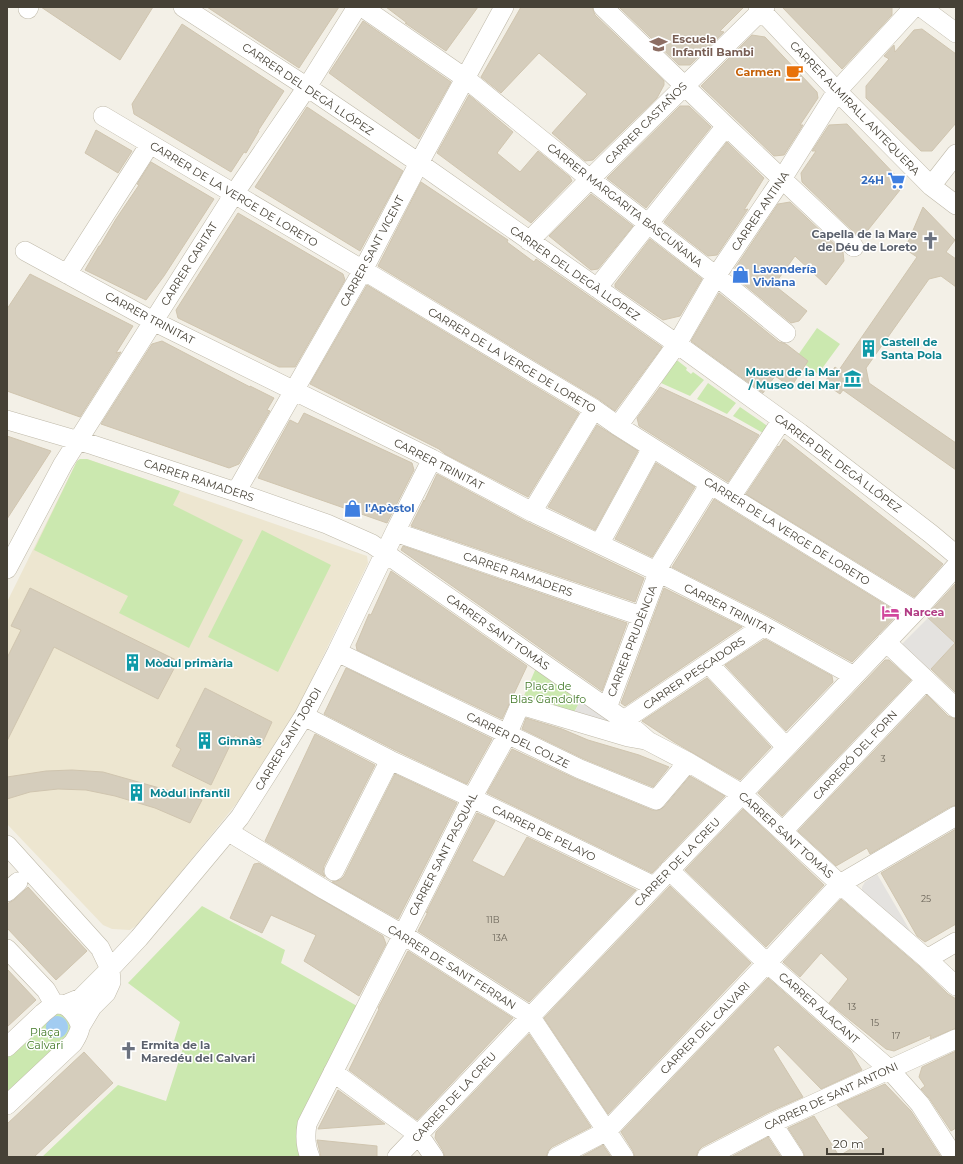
<svg xmlns="http://www.w3.org/2000/svg" width="963" height="1164" font-family="Montserrat,sans-serif">
<style>
.education{fill:#ede6d0}
.green{fill:#cbe8af}
.parking{fill:#e4e2df}
.water{fill:#a2ccf1}
.building{fill:#d5cdbc;stroke:#d0c5af}
.lines{fill:none;stroke-linecap:round;stroke-linejoin:round}
.street-casing{stroke:#bfb9a9;stroke-width:20}
.street{stroke:#fff;stroke-width:19}
.labels{text-anchor:middle;dominant-baseline:central;stroke-width:3;stroke-linejoin:round;paint-order:stroke}
.number-label{font-size:9px;fill:#6a6458}
.education-label{font-size:11px;font-weight:bold;fill:#785e54;stroke:#fff;text-anchor:start}
.food-label{font-size:11px;font-weight:bold;fill:#c56008;stroke:#fff;text-anchor:end}
.street-label{font-size:11px;fill:#464136;stroke:#fff}
.shop-label{font-size:11px;font-weight:bold;fill:#366cbe;stroke:#fff;text-anchor:start}
.worship-label{font-size:11px;font-weight:bold;fill:#5b616d;stroke:#fff;text-anchor:end}
.culture-label{font-size:11px;font-weight:bold;fill:#0d838f;stroke:#fff;text-anchor:start}
.hotel-label{font-size:11px;font-weight:bold;fill:#b23c85;stroke:#fff;text-anchor:start}
.park-label{font-size:11px;fill:#427928;stroke:#fff}
</style>
<rect width="100%" height="100%" fill="#f3f0e7"/>
<path class="education" d="M 80,459 L 87,459 L 367,556 L 368,563 L 287,731 L 241,798 L 140,923 L 130,930 L 112,929 L 103,925 L 7,824 L 7,602 L 77,461 Z"/>
<path class="green" d="M 817,328 L 840,344 L 818,374 L 796,358 Z
M 676,361 L 678,361 L 687,368 L 686,370 L 691,374 L 693,372 L 704,380 L 690,396 L 661,383 Z
M 708,383 L 736,403 L 727,414 L 697,399 Z
M 740,407 L 766,425 L 767,427 L 763,433 L 733,416 Z
M 80,459 L 87,459 L 180,491 L 173,505 L 243,540 L 189,648 L 119,613 L 128,596 L 34,550 L 77,461 Z
M 262,530 L 331,565 L 278,672 L 208,637 Z
M 539,661 L 585,692 L 570,720 L 520,705 Z
M 202,906 L 285,950 L 281,963 L 357,1006 L 303,1157 L 42,1157 L 118,1085 L 166,1101 L 183,1048 L 174,1041 L 180,1022 L 128,983 Z
M 60,1013 L 67,1016 L 72,1031 L 7,1096 L 7,1053 L 47,1016 Z"/>
<path class="parking" d="M 928,618 L 955,643 L 930,670 L 902,644 Z
M 585,692 L 648,741 L 570,720 Z
M 877,874 L 919,946 L 862,893 L 862,887 L 865,882 Z"/>
<path class="water" d="M46 1027a11 11 0 1 1 22 0a11 11 0 1 1-22 0Z"/>
<path class="building" d="M 41,7 L 153,7 L 120,60 Z
M 207,7 L 339,7 L 299,68 Z
M 386,7 L 478,7 L 446,51 L 405,23 L 407,23 Z
M 521,7 L 592,7 L 595,15 L 664,81 L 664,85 L 657,98 L 593,160 L 585,161 L 552,133 L 587,94 L 539,53 L 501,93 L 481,77 Z
M 619,7 L 744,7 L 720,31 L 724,32 L 690,65 L 679,65 Z
M 782,7 L 892,7 L 892,15 L 842,69 Z
M 363,21 L 451,82 L 419,139 L 329,73 Z
M 182,24 L 284,91 L 258,131 L 259,131 L 246,153 L 244,152 L 231,172 L 134,114 L 132,104 Z
M 922,29 L 956,54 L 956,123 L 932,151 L 921,151 L 866,98 L 866,86 L 889,59 L 884,56 L 894,45 L 895,52 L 914,30 Z
M 752,35 L 765,37 L 817,92 L 818,98 L 800,125 L 803,125 L 784,155 L 774,156 L 701,86 Z
M 469,95 L 513,132 L 497,153 L 520,172 L 538,151 L 570,177 L 572,181 L 531,223 L 437,153 Z
M 680,106 L 689,106 L 711,127 L 646,208 L 607,178 Z
M 307,107 L 403,171 L 360,251 L 255,187 Z
M 847,124 L 899,179 L 900,190 L 864,235 L 858,236 L 802,182 L 801,173 L 816,151 L 812,151 L 829,125 Z
M 96,130 L 132,151 L 118,173 L 85,153 Z
M 727,142 L 764,178 L 744,210 L 748,209 L 717,255 L 708,256 L 664,222 Z
M 151,162 L 214,199 L 164,276 L 146,300 L 85,270 L 99,246 L 100,246 L 116,219 L 139,185 L 137,184 Z
M 421,182 L 508,240 L 507,242 L 534,262 L 536,259 L 662,347 L 615,411 L 600,400 L 378,266 Z
M 591,194 L 633,226 L 598,269 L 591,270 L 549,236 Z
M 790,202 L 843,252 L 844,261 L 826,285 L 795,256 L 774,285 L 807,311 L 799,321 L 791,323 L 736,278 L 735,268 L 778,204 Z
M 923,207 L 955,240 L 946,252 L 956,259 L 956,287 L 941,276 L 929,279 L 866,368 L 869,383 L 956,443 L 956,470 L 843,390 L 840,394 L 824,383 L 835,367 L 839,370 L 917,257 L 905,249 Z
M 238,213 L 343,274 L 345,280 L 295,367 L 279,367 L 178,318 L 176,310 Z
M 650,239 L 702,279 L 680,316 L 663,320 L 615,287 L 615,284 Z
M 30,274 L 133,326 L 116,353 L 121,352 L 80,417 L 7,391 L 7,309 Z
M 367,285 L 579,413 L 528,497 L 445,454 L 439,449 L 310,384 Z
M 719,293 L 779,342 L 786,344 L 808,361 L 791,387 L 775,376 L 763,393 L 691,341 Z
M 162,341 L 250,387 L 250,386 L 274,398 L 267,410 L 270,411 L 239,464 L 229,468 L 101,424 L 152,344 Z
M 660,387 L 729,419 L 759,435 L 728,482 L 639,426 L 637,418 Z
M 304,413 L 412,463 L 414,470 L 387,523 L 258,478 L 290,420 L 298,424 Z
M 597,425 L 638,451 L 595,530 L 548,507 Z
M 7,436 L 51,451 L 7,519 Z
M 784,439 L 943,564 L 914,597 L 746,494 L 778,446 L 779,447 Z
M 656,463 L 695,487 L 652,557 L 615,539 Z
M 437,474 L 527,522 L 644,578 L 635,602 L 411,526 L 424,500 L 424,502 Z
M 714,499 L 725,506 L 899,613 L 852,662 L 769,616 L 672,567 Z
M 403,546 L 627,623 L 602,691 L 401,550 Z
M 391,571 L 527,666 L 502,719 L 357,650 L 356,645 L 369,614 L 371,615 Z
M 956,583 L 956,693 L 931,669 L 955,643 L 926,616 Z
M 30,588 L 178,661 L 158,699 L 54,647 L 7,741 L 7,658 L 21,630 L 11,626 Z
M 664,588 L 742,627 L 625,706 L 621,703 Z
M 765,639 L 832,676 L 833,682 L 786,731 L 725,665 Z
M 885,660 L 889,660 L 911,680 L 782,816 L 758,793 Z
M 346,668 L 492,739 L 467,784 L 395,750 L 324,714 Z
M 707,678 L 771,747 L 740,780 L 674,742 L 642,721 Z
M 205,688 L 272,722 L 260,748 L 235,735 L 211,785 L 172,766 L 181,749 L 176,746 Z
M 927,695 L 948,716 L 956,719 L 956,805 L 950,807 L 870,854 L 867,848 L 836,866 L 798,831 Z
M 526,718 L 562,729 L 588,740 L 639,755 L 669,767 L 653,787 L 584,759 L 522,729 Z
M 315,734 L 375,765 L 324,866 L 323,872 L 325,877 L 265,841 Z
M 512,749 L 576,779 L 652,810 L 659,810 L 664,807 L 690,776 L 725,796 L 652,873 L 487,793 Z
M 72,770 L 103,772 L 202,800 L 190,823 L 155,808 L 115,796 L 86,790 L 58,789 L 30,792 L 7,799 L 7,777 L 46,771 Z
M 395,774 L 457,803 L 398,919 L 332,882 L 340,880 L 344,876 Z
M 743,809 L 824,885 L 766,947 L 685,870 Z
M 477,813 L 495,821 L 472,861 L 504,877 L 527,837 L 636,890 L 529,1002 L 418,931 L 428,912 L 426,913 Z
M 956,829 L 956,924 L 925,942 L 917,936 L 881,873 Z
M 259,863 L 383,936 L 386,944 L 359,996 L 304,961 L 316,935 L 271,915 L 262,933 L 230,918 L 254,864 Z
M 670,886 L 751,963 L 608,1114 L 544,1018 Z
M 28,887 L 87,951 L 56,980 L 7,928 L 7,904 L 14,900 Z
M 841,899 L 920,967 L 948,994 L 956,999 L 956,1028 L 930,1039 L 931,1035 L 894,1051 L 886,1049 L 829,1003 L 848,979 L 821,953 L 800,977 L 783,962 Z
M 408,951 L 513,1018 L 417,1120 L 349,1070 L 379,1009 L 378,1008 Z
M 7,969 L 36,1000 L 7,1027 Z
M 768,978 L 851,1051 L 862,1070 L 821,1089 L 778,1045 L 773,1049 L 803,1097 L 767,1113 L 702,1147 L 698,1151 L 696,1157 L 635,1157 L 633,1151 L 621,1132 Z
M 529,1034 L 591,1127 L 552,1147 L 548,1151 L 546,1157 L 445,1157 L 443,1151 L 435,1138 L 436,1132 Z
M 956,1051 L 956,1128 L 951,1131 L 929,1098 L 921,1089 L 925,1086 L 919,1077 L 922,1067 Z
M 84,1052 L 113,1083 L 34,1157 L 7,1157 L 7,1124 Z
M 885,1084 L 911,1111 L 941,1157 L 805,1157 L 803,1151 L 788,1128 L 814,1116 L 839,1156 L 869,1138 L 837,1105 Z
M 338,1090 L 385,1124 L 318,1129 Z
M 768,1137 L 781,1157 L 731,1157 Z
M 317,1140 L 377,1146 L 377,1157 L 321,1157 Z
M 603,1145 L 611,1157 L 581,1157 Z"/>
<g class="lines">
<defs>
<path id="street" d="M 183,7 L 307,87 L 419,163 L 677,344 L 800,433 L 931,534 L 956,555
M 362,7 L 465,78 L 590,179 L 716,276 L 786,333
M 603,7 L 726,126 L 854,247
M 758,7 L 837,91 L 931,186 L 956,205
M 921,7 L 956,33
M 28,9 L 29,7
M 103,116 L 363,270 L 594,409 L 618,426 L 710,484 L 916,611
M 931,186 L 956,154
M 529,241 L 590,179 L 765,7
M 25,251 L 153,321 L 432,459 L 532,512 L 656,571 L 764,626 L 854,676
M 67,274 L 150,144
M 597,288 L 726,126
M 7,420 L 93,445 L 236,492 L 327,524 L 372,544 L 624,720 L 648,741 L 688,762 L 742,794 L 840,884 L 767,963 L 607,1131 L 557,1157
M 618,426 L 677,344 L 716,276 L 782,179 L 837,91 L 914,7
M 236,492 L 363,270 L 419,163 L 504,7
M 731,497 L 782,420
M 532,512 L 594,409
M 395,532 L 641,616
M 600,543 L 652,448
M 7,569 L 63,464 L 234,194 L 307,87 L 357,7
M 656,571 L 710,484
M 886,642 L 956,708
M 337,652 L 580,769 L 656,800 L 688,762
M 708,663 L 786,747
M 607,708 L 658,573
M 304,716 L 390,760 L 472,798 L 654,886
M 624,720 L 764,626
M 956,816 L 840,884 L 927,959 L 956,986
M 783,831 L 926,680
M 229,832 L 325,890 L 402,934 L 530,1016 L 624,1157
M 7,845 L 100,948 L 110,969 L 111,982 L 106,993 L 92,1007 L 80,1027
M 669,870 L 767,963 L 889,1069 L 920,1104 L 954,1157
M 334,871 L 390,760
M 7,892 L 18,882
M 7,949 L 46,990 L 54,1004
M 927,959 L 956,942
M 64,1005 L 81,998 L 110,969 L 139,938 L 240,817 L 304,716 L 337,652 L 395,532 L 432,459
M 7,1047 L 43,1013 L 54,1004 C 57,1004 61,1004 64,1005 C 71,1008 81,1021 80,1028 C 79,1034 76,1038 73,1043 L 7,1105
M 333,1072 L 419,1135 L 434,1157
M 772,1123 L 794,1157
M 310,1157 C 305,1146 305,1136 307,1124 L 472,798 L 507,735 L 520,705 L 628,737 L 645,740
M 397,1157 L 916,611 L 956,566
M 707,1157 L 772,1123 L 956,1039"/>
</defs>
<use href="#street" class="street-casing"/>
<use href="#street" class="street"/>
</g>
<defs>
<symbol id="school-bare" viewBox="-9 -9 18 18"><path d="M0-5L7-2L0 1L-7-2ZM-4 1L0 2.5L4 1V4Q0 6-4 4Z" fill="#8d6e63" stroke="#fff" stroke-width="2.5" paint-order="stroke"/></symbol>
<symbol id="cafe-bare" viewBox="-9 -9 18 18"><path d="M-5.5-4.5H6V0H3Q3 3.5 0 3.5H-2.5Q-5.5 3.5-5.5 0ZM3-3.2v2h1.7v-2ZM-6 4.5H4V6H-6Z" fill="#e8710a" stroke="#fff" stroke-width="2.5" paint-order="stroke"/></symbol>
<symbol id="supermarket-bare" viewBox="-9 -9 18 18"><path d="M-6-5.5h2.5l.6 2H6L4.5 2H-2.5L-4.4-4H-6ZM-1.5 3.2a1.3 1.3 0 1 0 .1 0ZM3 3.2a1.3 1.3 0 1 0 .1 0Z" fill="#3f7fe0" stroke="#fff" stroke-width="2.5" paint-order="stroke"/></symbol>
<symbol id="church-bare" viewBox="-9 -9 18 18"><path d="M-1.2-6h2.4v3.5h3.3v2.4h-3.3V6h-2.4V-.1h-3.3v-2.4h3.3Z" fill="#6b7280" stroke="#fff" stroke-width="2.5" paint-order="stroke"/></symbol>
<symbol id="shop-bare" viewBox="-9 -9 18 18"><path d="M-5-2.5h2.3a2.7 3.5 0 0 1 5.4 0H5L5.5 6h-11ZM-1.5-2.5h3a1.5 2.3 0 0 0-3 0Z" fill="#3f7fe0" stroke="#fff" stroke-width="2.5" paint-order="stroke"/></symbol>
<symbol id="building-bare" viewBox="-9 -9 18 18"><path d="M-4-6H4V6H1V3H-1V6H-4ZM-2.5-4.3h1.7v1.8h-1.7ZM.8-4.3h1.7v1.8H.8ZM-2.5-1h1.7V.8h-1.7ZM.8-1h1.7V.8H.8Z" fill="#0f9aa8" stroke="#fff" stroke-width="2.5" paint-order="stroke"/></symbol>
<symbol id="museum-bare" viewBox="-9 -9 18 18"><path d="M0-6L6-3V-2H-6V-3ZM-5-1h2V3h-2ZM-1-1h2V3h-2ZM3-1h2V3H3ZM-6 4H6V6H-6Z" fill="#0f9aa8" stroke="#fff" stroke-width="2.5" paint-order="stroke"/></symbol>
<symbol id="hotel-bare" viewBox="-9 -9 18 18"><path d="M-6-4.5h1.5V1H6V5H4.5V3h-9V5H-6ZM-4 0a1.8 1.8 0 1 1 3.6 0ZM.5 0V-2.5h3Q6-2.5 6 0Z" fill="#d1479c" stroke="#fff" stroke-width="2.5" paint-order="stroke"/></symbol>
</defs>
<g fill-rule="evenodd">
<use href="#school-bare" x="646" y="32" width="25" height="25"/>
<use href="#cafe-bare" x="782" y="60" width="25" height="25"/>
<use href="#supermarket-bare" x="884" y="168" width="25" height="25"/>
<use href="#church-bare" x="918" y="228" width="25" height="25"/>
<use href="#shop-bare" x="728" y="262" width="25" height="25"/>
<use href="#building-bare" x="856" y="336" width="25" height="25"/>
<use href="#museum-bare" x="840" y="366" width="25" height="25"/>
<use href="#shop-bare" x="340" y="496" width="25" height="25"/>
<use href="#hotel-bare" x="878" y="600" width="25" height="25"/>
<use href="#building-bare" x="120" y="650" width="25" height="25"/>
<use href="#building-bare" x="192" y="728" width="25" height="25"/>
<use href="#building-bare" x="124" y="780" width="25" height="25"/>
<use href="#church-bare" x="116" y="1038" width="25" height="25"/>
</g>
<g class="labels">
<g class="number-label">
<text x="883" y="758">3</text>
<text x="926" y="898">25</text>
<text x="493" y="919">11B</text>
<text x="500" y="937">13A</text>
<text x="852" y="1006">13</text>
<text x="875" y="1022">15</text>
<text x="896" y="1035">17</text>
</g>
<g class="education-label">
<text x="672" y="39">Escuela<tspan x="672" dy="13">Infantil Bambi</tspan></text>
</g>
<g class="food-label">
<text x="781" y="72">Carmen</text>
</g>
<g class="street-label">
<text transform="translate(308 89) rotate(34)">CARRER DEL DEGÀ LLÓPEZ</text>
<text transform="translate(855 108) rotate(46)">CARRER ALMIRALL ANTEQUERA</text>
<text transform="translate(646 123) rotate(-45)">CARRER CASTAÑOS</text>
<text transform="translate(234 194) rotate(31)">CARRER DE LA VERGE DE LORETO</text>
<text transform="translate(625 205) rotate(38)">CARRER MARGARITA BASCUÑANA</text>
<text transform="translate(760 211) rotate(-56)">CARRER ANTINA</text>
<text transform="translate(372 251) rotate(-62)">CARRER SANT VICENT</text>
<text transform="translate(189 264) rotate(-58)">CARRER CARITAT</text>
<text transform="translate(575 273) rotate(35)">CARRER DEL DEGÀ LLÓPEZ</text>
<text transform="translate(150 318) rotate(28)">CARRER TRINITAT</text>
<text transform="translate(512 360) rotate(31)">CARRER DE LA VERGE DE LORETO</text>
<text transform="translate(838 463) rotate(37)">CARRER DEL DEGÀ LLÓPEZ</text>
<text transform="translate(439 464) rotate(27)">CARRER TRINITAT</text>
<text transform="translate(199 480) rotate(18)">CARRER RAMADERS</text>
<text transform="translate(787 531) rotate(32)">CARRER DE LA VERGE DE LORETO</text>
<text transform="translate(518 574) rotate(19)">CARRER RAMADERS</text>
<text transform="translate(729 609) rotate(27)">CARRER TRINITAT</text>
<text transform="translate(498 632) rotate(35)">CARRER SANT TOMÀS</text>
<text transform="translate(632 641) rotate(-69)">CARRER PRUDÈNCIA</text>
<text transform="translate(694 673) rotate(-34)">CARRER PESCADORS</text>
<text transform="translate(288 739) rotate(-59)">CARRER SANT JORDI</text>
<text transform="translate(518 740) rotate(26)">CARRER DEL COLZE</text>
<text transform="translate(855 755) rotate(-47)">CARRERÓ DEL FORN</text>
<text transform="translate(544 833) rotate(26)">CARRER DE PELAYO</text>
<text transform="translate(786 835) rotate(42)">CARRER SANT TOMÀS</text>
<text transform="translate(443 854) rotate(-63)">CARRER SANT PASQUAL</text>
<text transform="translate(677 862) rotate(-46)">CARRER DE LA CREU</text>
<text transform="translate(452 967) rotate(32)">CARRER DE SANT FERRAN</text>
<text transform="translate(819 1008) rotate(41)">CARRER ALACANT</text>
<text transform="translate(705 1028) rotate(-46)">CARRER DEL CALVARI</text>
<text transform="translate(831 1096) rotate(-25)">CARRER DE SANT ANTONI</text>
<text transform="translate(454 1097) rotate(-47)">CARRER DE LA CREU</text>
</g>
<g class="shop-label">
<text x="884" y="180" text-anchor="end">24H</text>
<text x="753" y="269">Lavandería<tspan x="753" dy="13">Viviana</tspan></text>
<text x="365" y="508">l'Apòstol</text>
</g>
<g class="worship-label">
<text x="917" y="234">Capella de la Mare<tspan x="917" dy="13">de Déu de Loreto</tspan></text>
<text x="141" y="1045" text-anchor="start">Ermita de la<tspan x="141" dy="13">Maredéu del Calvari</tspan></text>
</g>
<g class="culture-label">
<text x="881" y="342">Castell de<tspan x="881" dy="13">Santa Pola</tspan></text>
<text x="840" y="372" text-anchor="end">Museu de la Mar<tspan x="840" dy="13">/ Museo del Mar</tspan></text>
<text x="145" y="663">Mòdul primària</text>
<text x="218" y="741">Gimnàs</text>
<text x="150" y="793">Mòdul infantil</text>
</g>
<g class="hotel-label">
<text x="904" y="612">Narcea</text>
</g>
<g class="park-label">
<text x="548" y="686">Plaça de<tspan x="548" dy="13">Blas Gandolfo</tspan></text>
<text x="45" y="1032">Plaça<tspan x="45" dy="13">Calvari</tspan></text>
</g>
</g>
<rect width="963" height="1164" fill="none" stroke="#464136" stroke-width="16"/>
<path d="M827 1148v6h56v-6" fill="none" stroke="#464136" stroke-width="2"/>
<text x="833" y="1148" font-size="12" fill="#464136" stroke="#ffffff" stroke-width="3" paint-order="stroke">20 m</text>
</svg>
